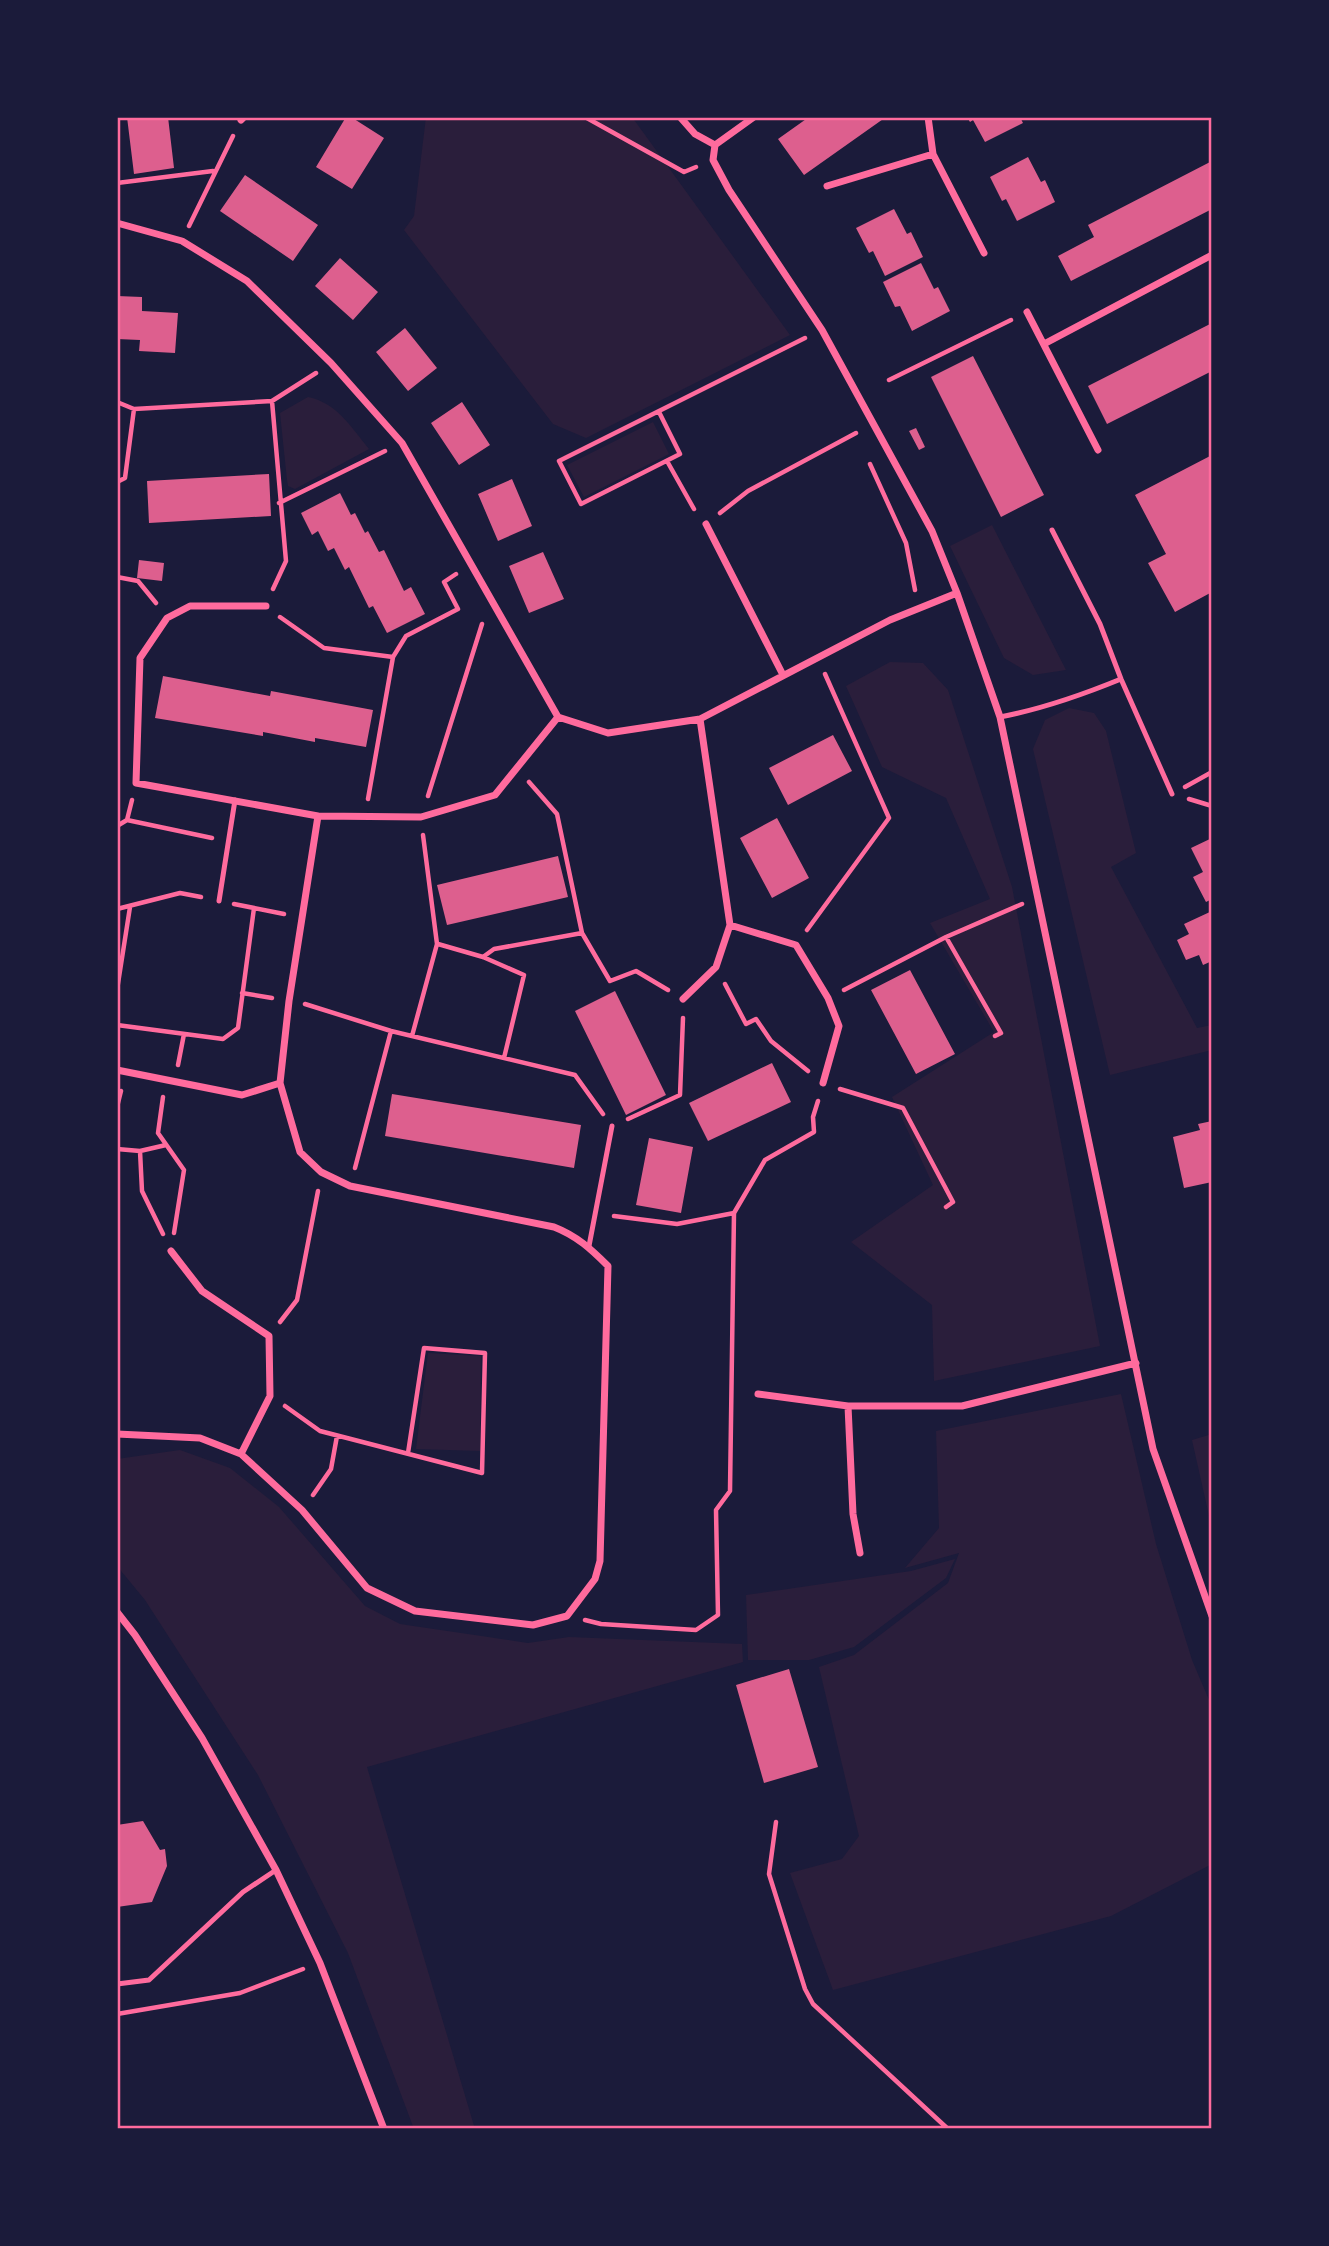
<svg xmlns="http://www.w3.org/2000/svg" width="1329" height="2246" font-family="'Space Grotesk',sans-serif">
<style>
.green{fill:#2a1e3b}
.building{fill:#dd5f8e}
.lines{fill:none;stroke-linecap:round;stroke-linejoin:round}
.path{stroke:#ff6b9d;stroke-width:4.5}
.service{stroke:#ff6b9d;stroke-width:5}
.minor{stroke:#ff6b9d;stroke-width:7}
.neatline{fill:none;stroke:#ff6b9d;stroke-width:2.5}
</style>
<rect width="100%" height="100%" fill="#1b1b3a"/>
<path class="green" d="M 426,117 L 632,117 L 790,335 L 586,438 L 553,424 L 404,230 L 414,216 Z
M 308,397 C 337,403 351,427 369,449 L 295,489 L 288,486 L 287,480 L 280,413 Z
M 653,422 L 669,454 L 584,497 L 567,465 Z
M 992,525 L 1066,670 L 1033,675 L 1004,658 L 950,546 Z
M 890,662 L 923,663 L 948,690 L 1012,887 L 1100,1346 L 934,1381 L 932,1305 L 851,1242 L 933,1185 L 892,1097 L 994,1032 L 930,923 L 990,899 L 946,798 L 882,767 L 846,686 Z
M 1069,708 L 1094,713 L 1106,731 L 1136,853 L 1111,867 L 1197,1028 L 1212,1025 L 1212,1050 L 1110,1075 L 1033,749 L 1045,720 Z
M 428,1353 L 481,1356 L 480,1451 L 416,1449 Z
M 1121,1394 L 1156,1544 L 1192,1660 L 1212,1707 L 1212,1864 L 1111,1916 L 833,1990 L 790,1873 L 842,1859 L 859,1836 L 819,1667 L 854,1655 L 948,1583 L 959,1553 L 905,1568 L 939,1528 L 936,1431 Z
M 1212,1434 L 1212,1529 L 1192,1440 Z
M 180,1450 L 230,1468 L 279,1507 L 365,1606 L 400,1624 L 528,1643 L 569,1637 L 742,1644 L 743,1662 L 367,1767 L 475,2129 L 414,2129 L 348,1953 L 258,1775 L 145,1600 L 117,1566 L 117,1459 Z
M 955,1559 L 946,1578 L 854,1647 L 809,1660 L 748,1660 L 746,1595 L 911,1571 Z"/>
<path class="building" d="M 127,117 L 168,117 L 174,168 L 134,174 Z
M 346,117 L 351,117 L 384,138 L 352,189 L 316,167 Z
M 809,117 L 827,117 L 829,120 L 832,117 L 886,117 L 804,175 L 778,139 Z
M 967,117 L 1020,117 L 1023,123 L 985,142 L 973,120 L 970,122 Z
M 1028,157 L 1041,182 L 1045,180 L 1055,202 L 1017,221 L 1006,199 L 1002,201 L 990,177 Z
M 1212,161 L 1212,209 L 1071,281 L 1058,256 L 1094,237 L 1088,225 Z
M 245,175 L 318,225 L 293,261 L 220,211 Z
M 894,209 L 907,234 L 911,232 L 923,257 L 885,276 L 873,251 L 869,253 L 856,228 Z
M 340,258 L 378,292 L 353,320 L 315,286 Z
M 921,263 L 934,289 L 938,287 L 950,311 L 912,331 L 900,306 L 895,307 L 883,282 Z
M 117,296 L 142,297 L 142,311 L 178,313 L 175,353 L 139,351 L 140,340 L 117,339 Z
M 1212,323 L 1212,371 L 1107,424 L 1088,386 Z
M 405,328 L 437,368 L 408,391 L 376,352 Z
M 973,356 L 1044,495 L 1001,517 L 931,377 Z
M 462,402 L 490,445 L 459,465 L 431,423 Z
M 916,428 L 925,447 L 919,450 L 909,431 Z
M 1212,455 L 1212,592 L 1175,612 L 1148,563 L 1166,554 L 1135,495 Z
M 269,474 L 271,516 L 149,523 L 147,481 Z
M 512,479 L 532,526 L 498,541 L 478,494 Z
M 340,493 L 351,515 L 355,513 L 365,533 L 368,531 L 379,552 L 384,550 L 404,591 L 411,587 L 425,614 L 387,633 L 373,606 L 369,608 L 349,567 L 345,570 L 334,548 L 328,551 L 318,531 L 312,535 L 301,513 Z
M 543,552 L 564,599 L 529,613 L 509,566 Z
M 139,560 L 164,563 L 162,581 L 137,578 Z
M 163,676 L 270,696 L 271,691 L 373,710 L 366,747 L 315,738 L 315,742 L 263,732 L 263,736 L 155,718 Z
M 833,735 L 852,771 L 788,805 L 769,768 Z
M 777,818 L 809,878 L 772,898 L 740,838 Z
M 1212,838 L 1212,899 L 1206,902 L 1193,877 L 1203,872 L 1191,848 Z
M 558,856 L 568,897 L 447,925 L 437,885 Z
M 1212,911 L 1212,961 L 1203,965 L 1199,955 L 1186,960 L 1177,940 L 1189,934 L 1184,924 Z
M 910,970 L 955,1054 L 916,1074 L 871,990 Z
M 615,991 L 666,1095 L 626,1115 L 575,1011 Z
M 772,1063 L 791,1102 L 708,1141 L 689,1103 Z
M 392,1094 L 581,1125 L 574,1168 L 385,1136 Z
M 1212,1121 L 1212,1182 L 1184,1188 L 1173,1137 L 1200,1130 L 1198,1124 Z
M 649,1138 L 693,1147 L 681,1213 L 636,1205 Z
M 789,1669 L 818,1767 L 764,1783 L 736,1685 Z
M 143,1821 L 160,1850 L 165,1849 L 167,1866 L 152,1902 L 117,1907 L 117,1825 Z"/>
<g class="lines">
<path class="path" d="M 585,117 L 684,172 L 696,167
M 117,183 L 213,171
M 189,226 L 233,136
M 889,380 L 1011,320
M 272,401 L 286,561 L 273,589
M 117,402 L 134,409 L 272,401 L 316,373
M 659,412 L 680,454 L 581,504 L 559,461 L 805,338
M 667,461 L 694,509
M 870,464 L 906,543 L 915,590
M 117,482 L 125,478 L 134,409
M 279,503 L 385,451
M 720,513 L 748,491 L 856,433
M 117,577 L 138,581 L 156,603
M 280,617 L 324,648 L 393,657
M 529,782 L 557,814 L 582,933 L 610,981 L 636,971 L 668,990
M 1185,787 L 1212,772
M 428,796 L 482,624
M 368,799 L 393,657 L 406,636 L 458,609 L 444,582 L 456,574
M 1189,799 L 1212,806
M 127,820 L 212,838
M 117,826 L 127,820 L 132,800
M 234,904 L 284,914
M 117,909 L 180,893 L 201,897
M 807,930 L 889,818 L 825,674
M 946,937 L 1001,1033 L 995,1036
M 438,944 L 483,957 L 524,975 L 504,1058
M 483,957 L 494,949 L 582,933
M 725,984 L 746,1024 L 756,1019 L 771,1041 L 808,1071
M 117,990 L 130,907
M 844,990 L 946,937 L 1022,904
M 242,993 L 272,998
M 305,1004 L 391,1031 L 575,1075 L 603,1114
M 117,1025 L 223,1039 L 238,1028 L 254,908
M 412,1036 L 437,944 L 423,835
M 178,1065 L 184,1034
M 840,1089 L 903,1108 L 953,1202 L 946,1207
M 163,1097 L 158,1133 L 184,1170 L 174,1233
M 117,1107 L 121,1091
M 628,1119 L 680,1095 L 683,1018
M 117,1149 L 140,1151 L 166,1145
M 140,1151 L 142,1191 L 163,1234
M 355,1168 L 391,1031
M 734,1213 L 765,1160 L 814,1132 L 813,1117 L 818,1101
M 280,1322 L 297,1300 L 318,1191
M 285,1406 L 320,1431 L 482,1473 L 485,1353 L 424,1348 L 408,1453
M 313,1495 L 331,1469 L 337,1436
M 585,1620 L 601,1624 L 696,1630 L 718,1615 L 716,1510 L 730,1491 L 734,1213 L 677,1224 L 614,1216
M 776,1822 L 769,1874 L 805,1989 L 813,2004 L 948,2129
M 117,2014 L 240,1993 L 303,1969"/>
<path class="service" d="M 1052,530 L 1100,624 L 1121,679 L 1172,794
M 1000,717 C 1042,709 1082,695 1121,679
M 219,901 L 235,800
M 589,1246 L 612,1126
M 117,1984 L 149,1980 L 243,1892 L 276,1870"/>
<path class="minor" d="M 680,117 L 695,134 L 715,145
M 928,117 L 933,154 L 984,253
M 241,120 L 244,117
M 715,145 L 713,160 L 729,190 L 822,330 L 932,531 L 957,593 L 1000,717 L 1153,1449 L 1212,1616
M 715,145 L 754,117
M 827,186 L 933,154
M 117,223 L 182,241 L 247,281 L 331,363 L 402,443 L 558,717 L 608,733 L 700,719 L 890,620 L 957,593
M 1027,312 L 1098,450
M 1044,344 L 1212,255
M 706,524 L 783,675
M 266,606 L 190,606 L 167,618 L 140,658 L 136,783 L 318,816
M 700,719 L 730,925 L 796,945 L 828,998 L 839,1026 L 823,1083
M 683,999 L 716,967 L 730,925
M 117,1070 L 242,1095 L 280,1083
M 171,1251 L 202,1291 L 269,1336 L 270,1396 L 241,1454
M 758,1394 L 848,1406 L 962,1406 L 1136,1363
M 848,1406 L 853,1514 L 860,1553
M 117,1434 L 200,1438 L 241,1454 L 302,1510 L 367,1588 L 415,1611 L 533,1625 L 567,1616 L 595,1579 L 600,1561 L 608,1266 C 591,1249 577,1236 554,1227 L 350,1186 L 321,1172 L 300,1152 L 280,1083 L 289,1001 L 318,816 L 421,817 L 495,795 L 558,717
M 117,1612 L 135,1635 L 202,1738 L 276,1870 L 320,1963 L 384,2129"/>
</g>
<rect width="1329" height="2246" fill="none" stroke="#1b1b3a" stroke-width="238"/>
<rect x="119" y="119" width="1091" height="2008" class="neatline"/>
</svg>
